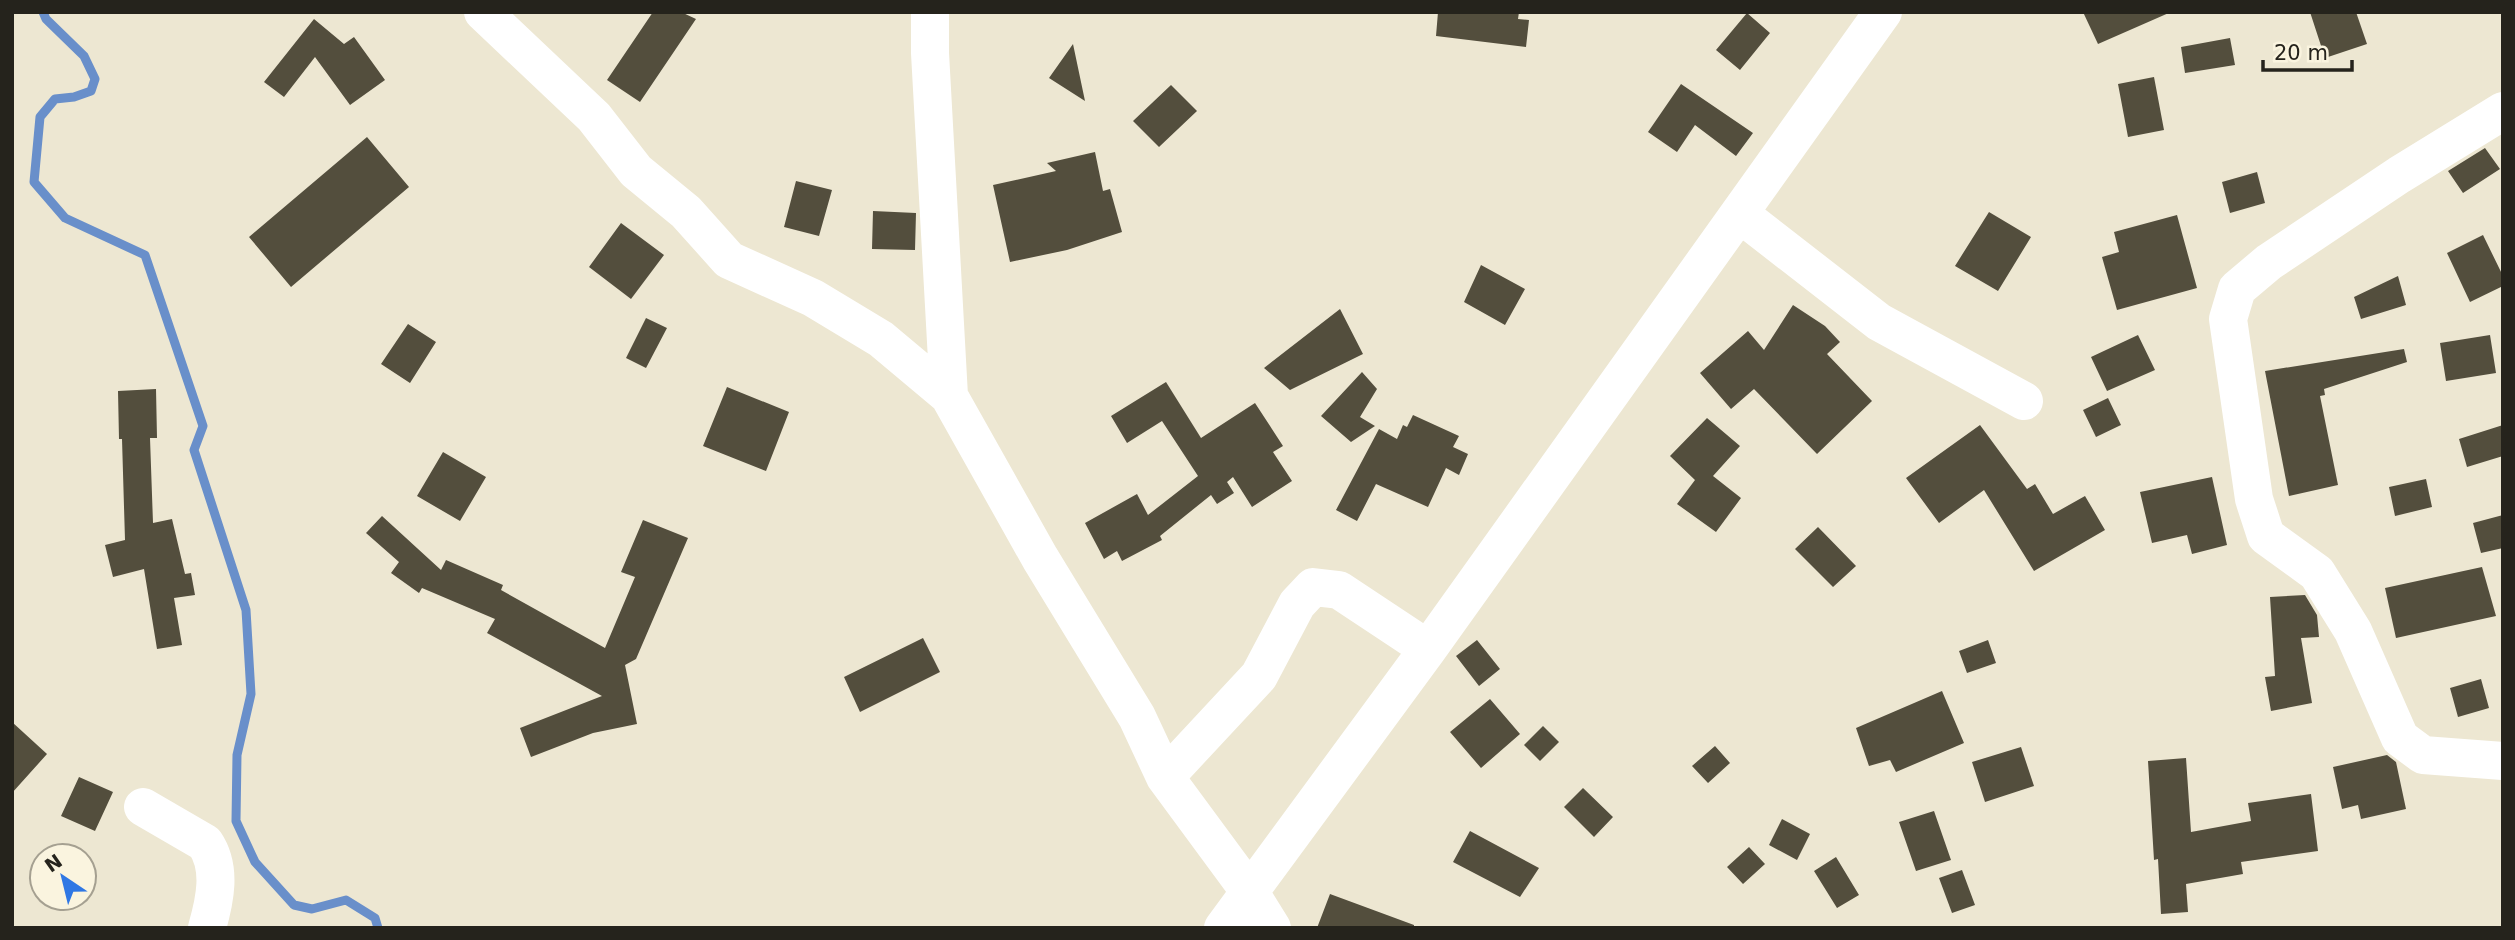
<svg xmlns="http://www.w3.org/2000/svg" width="2515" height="940" font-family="'DejaVu Sans',sans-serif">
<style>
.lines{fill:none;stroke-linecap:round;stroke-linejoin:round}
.stream{stroke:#698fca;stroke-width:9}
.building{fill:#534e3d}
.minor{stroke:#fff;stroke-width:38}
</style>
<rect width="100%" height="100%" fill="#ede7d2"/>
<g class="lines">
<path class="stream" d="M 43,12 L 46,19 L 84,56 L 95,79 L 91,91 L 74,97 L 55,99 L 40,117 L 34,182 L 65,218 L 145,255 L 203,426 L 194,450 L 246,610 L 251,694 L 237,755 L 236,821 L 255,862 L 294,905 L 312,909 L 346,900 L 375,918 L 378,928"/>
</g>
<path class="building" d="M 653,12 L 681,12 L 696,19 L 640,102 L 607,80 Z
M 1438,12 L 1519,12 L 1518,19 L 1529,20 L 1526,47 L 1436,36 Z
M 2083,12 L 2171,12 L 2098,44 Z
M 2310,12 L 2356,12 L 2367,44 L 2325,58 Z
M 1747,13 L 1770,33 L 1740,70 L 1716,50 Z
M 314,19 L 344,44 L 354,37 L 385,80 L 350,105 L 315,57 L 284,97 L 264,82 Z
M 2230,38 L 2235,65 L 2185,73 L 2181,47 Z
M 1073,44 L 1085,101 L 1049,78 Z
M 2154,77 L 2164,130 L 2128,137 L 2118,84 Z
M 1681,84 L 1753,133 L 1736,156 L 1695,125 L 1677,152 L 1648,132 Z
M 1171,85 L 1197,111 L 1159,147 L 1133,121 Z
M 367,137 L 409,187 L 291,287 L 249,237 Z
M 2485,148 L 2500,169 L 2463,193 L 2448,171 Z
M 1095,152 L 1103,191 L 1110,189 L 1122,232 L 1067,250 L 1010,262 L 993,185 L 1056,171 L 1047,163 Z
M 2257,172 L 2265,203 L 2230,213 L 2222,182 Z
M 796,181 L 832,190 L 819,236 L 784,227 Z
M 873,211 L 916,213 L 915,250 L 872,249 Z
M 1989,212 L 2031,237 L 1998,291 L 1955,266 Z
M 2177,215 L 2197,288 L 2117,310 L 2102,257 L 2119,252 L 2114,232 Z
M 621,223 L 664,255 L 631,299 L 589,267 Z
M 2483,235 L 2503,276 L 2503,286 L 2470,302 L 2447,253 Z
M 1481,265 L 1525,289 L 1505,325 L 1464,302 Z
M 2398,276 L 2406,305 L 2361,319 L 2354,297 Z
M 1793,305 L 1825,326 L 1840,342 L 1827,354 L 1872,401 L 1817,454 L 1754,389 L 1731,409 L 1700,373 L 1748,331 L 1764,350 Z
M 1340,309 L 1363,354 L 1290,390 L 1264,368 Z
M 646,318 L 667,328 L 646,368 L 626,358 Z
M 408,324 L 436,342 L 410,383 L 381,364 Z
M 2138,335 L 2155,370 L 2107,391 L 2091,357 Z
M 2490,335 L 2496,373 L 2446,381 L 2440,343 Z
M 2404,349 L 2407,362 L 2324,389 L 2325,395 L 2320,396 L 2338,485 L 2289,496 L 2265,371 Z
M 1362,372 L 1377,389 L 1360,417 L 1375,426 L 1351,442 L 1321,416 Z
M 1166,382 L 1201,438 L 1255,403 L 1283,446 L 1273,452 L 1292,481 L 1252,507 L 1233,477 L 1227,482 L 1234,493 L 1217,504 L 1211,495 L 1160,536 L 1162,540 L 1122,561 L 1117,551 L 1104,559 L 1085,523 L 1137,494 L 1148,515 L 1198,476 L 1162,421 L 1127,443 L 1111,416 Z
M 727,387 L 789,412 L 766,471 L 703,446 Z
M 156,389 L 157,438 L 150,438 L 153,523 L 172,519 L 185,574 L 191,573 L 195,595 L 174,598 L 182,645 L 157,649 L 144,569 L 113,577 L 105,545 L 125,540 L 122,439 L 119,439 L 118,391 Z
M 2108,398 L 2121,425 L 2096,437 L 2083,410 Z
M 1413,415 L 1459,436 L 1453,447 L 1468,454 L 1459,475 L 1446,468 L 1428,507 L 1376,484 L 1357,521 L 1336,510 L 1379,429 L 1397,439 L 1403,425 L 1407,427 Z
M 1707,418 L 1740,446 L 1713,476 L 1741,498 L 1716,532 L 1677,504 L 1695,480 L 1670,456 Z
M 1980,425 L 2027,489 L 2035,484 L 2053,514 L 2085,496 L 2105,530 L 2034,571 L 1984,490 L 1939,523 L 1906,478 Z
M 2503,425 L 2503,456 L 2467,467 L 2459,439 Z
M 443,452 L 486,477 L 460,521 L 417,496 Z
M 2212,477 L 2227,545 L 2192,554 L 2187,535 L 2152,543 L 2140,492 Z
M 2426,479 L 2432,507 L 2395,516 L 2389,487 Z
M 2503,515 L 2503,548 L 2481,553 L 2473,523 Z
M 382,516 L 441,570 L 446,560 L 503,585 L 501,590 L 605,648 L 635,577 L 621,572 L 643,520 L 688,538 L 636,659 L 625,665 L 637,724 L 593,733 L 531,757 L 520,728 L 602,696 L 487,633 L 495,619 L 422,588 L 419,593 L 391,573 L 399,562 L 366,533 Z
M 1818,527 L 1856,566 L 1833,587 L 1795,549 Z
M 2482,567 L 2496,616 L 2396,638 L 2385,588 Z
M 2305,595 L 2317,615 L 2319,637 L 2301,638 L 2312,703 L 2271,711 L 2265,677 L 2275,676 L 2270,597 Z
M 923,638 L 940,672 L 860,712 L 844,677 Z
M 1477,640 L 1500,669 L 1479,686 L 1456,656 Z
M 1988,640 L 1996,663 L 1967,673 L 1959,651 Z
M 2481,679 L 2489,708 L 2458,717 L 2450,688 Z
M 1942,691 L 1964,743 L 1896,772 L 1890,760 L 1869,766 L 1856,728 Z
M 1490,699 L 1520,734 L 1481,768 L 1450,732 Z
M 12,722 L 47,754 L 12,793 Z
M 1543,726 L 1559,742 L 1540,761 L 1524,745 Z
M 1715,746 L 1730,763 L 1708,783 L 1692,766 Z
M 2021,747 L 2034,786 L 1985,802 L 1972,762 Z
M 2387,755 L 2396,762 L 2406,809 L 2361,819 L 2358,805 L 2342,809 L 2333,767 Z
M 2186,758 L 2191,832 L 2251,821 L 2248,803 L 2311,794 L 2318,851 L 2241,862 L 2243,874 L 2186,884 L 2188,912 L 2161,914 L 2158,859 L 2154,860 L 2148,761 Z
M 79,777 L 113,792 L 95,831 L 61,816 Z
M 1583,788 L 1613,817 L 1594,837 L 1564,807 Z
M 1934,811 L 1951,860 L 1916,871 L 1899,822 Z
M 1782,819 L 1810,834 L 1797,860 L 1769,845 Z
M 1470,831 L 1539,868 L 1520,897 L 1453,862 Z
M 1749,847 L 1765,864 L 1743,884 L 1727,867 Z
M 1836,857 L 1859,895 L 1837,908 L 1814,871 Z
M 1962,870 L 1975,905 L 1952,913 L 1939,878 Z
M 1330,894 L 1414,925 L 1414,928 L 1317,928 Z"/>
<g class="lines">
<path class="minor" d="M 483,12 L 594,117 L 636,171 L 686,212 L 729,260 L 813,298 L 881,339 L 949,396 L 1040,558 L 1137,717 L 1165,777 L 1249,891 L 1272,928
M 930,12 L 930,53 L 949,396
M 2503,111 L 2399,175 L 2269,262 L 2237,289 L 2228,319 L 2254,499 L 2266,536 L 2317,573 L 2353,631 L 2400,738 L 2423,755 L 2503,761
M 1740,214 L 1879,322 L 2024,401
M 1165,777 L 1259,676 L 1297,604 L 1313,587 L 1339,590 L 1428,649
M 143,807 L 205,843 C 222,868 215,900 207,928
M 1223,928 L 1428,649 L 1883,12"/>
</g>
<rect width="2515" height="940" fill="none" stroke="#25231c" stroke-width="28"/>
<g transform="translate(63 877) rotate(325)"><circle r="33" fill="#faf4df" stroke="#a5a091" stroke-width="2"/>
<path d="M0-5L12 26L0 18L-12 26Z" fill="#2f77e4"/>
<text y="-10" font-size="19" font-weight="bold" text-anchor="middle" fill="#25231c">N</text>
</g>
<path d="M2263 60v10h89v-10" fill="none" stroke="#25231c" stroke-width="3.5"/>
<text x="2274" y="60" font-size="21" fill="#25231c" stroke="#faf4df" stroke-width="5" paint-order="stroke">20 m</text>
</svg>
